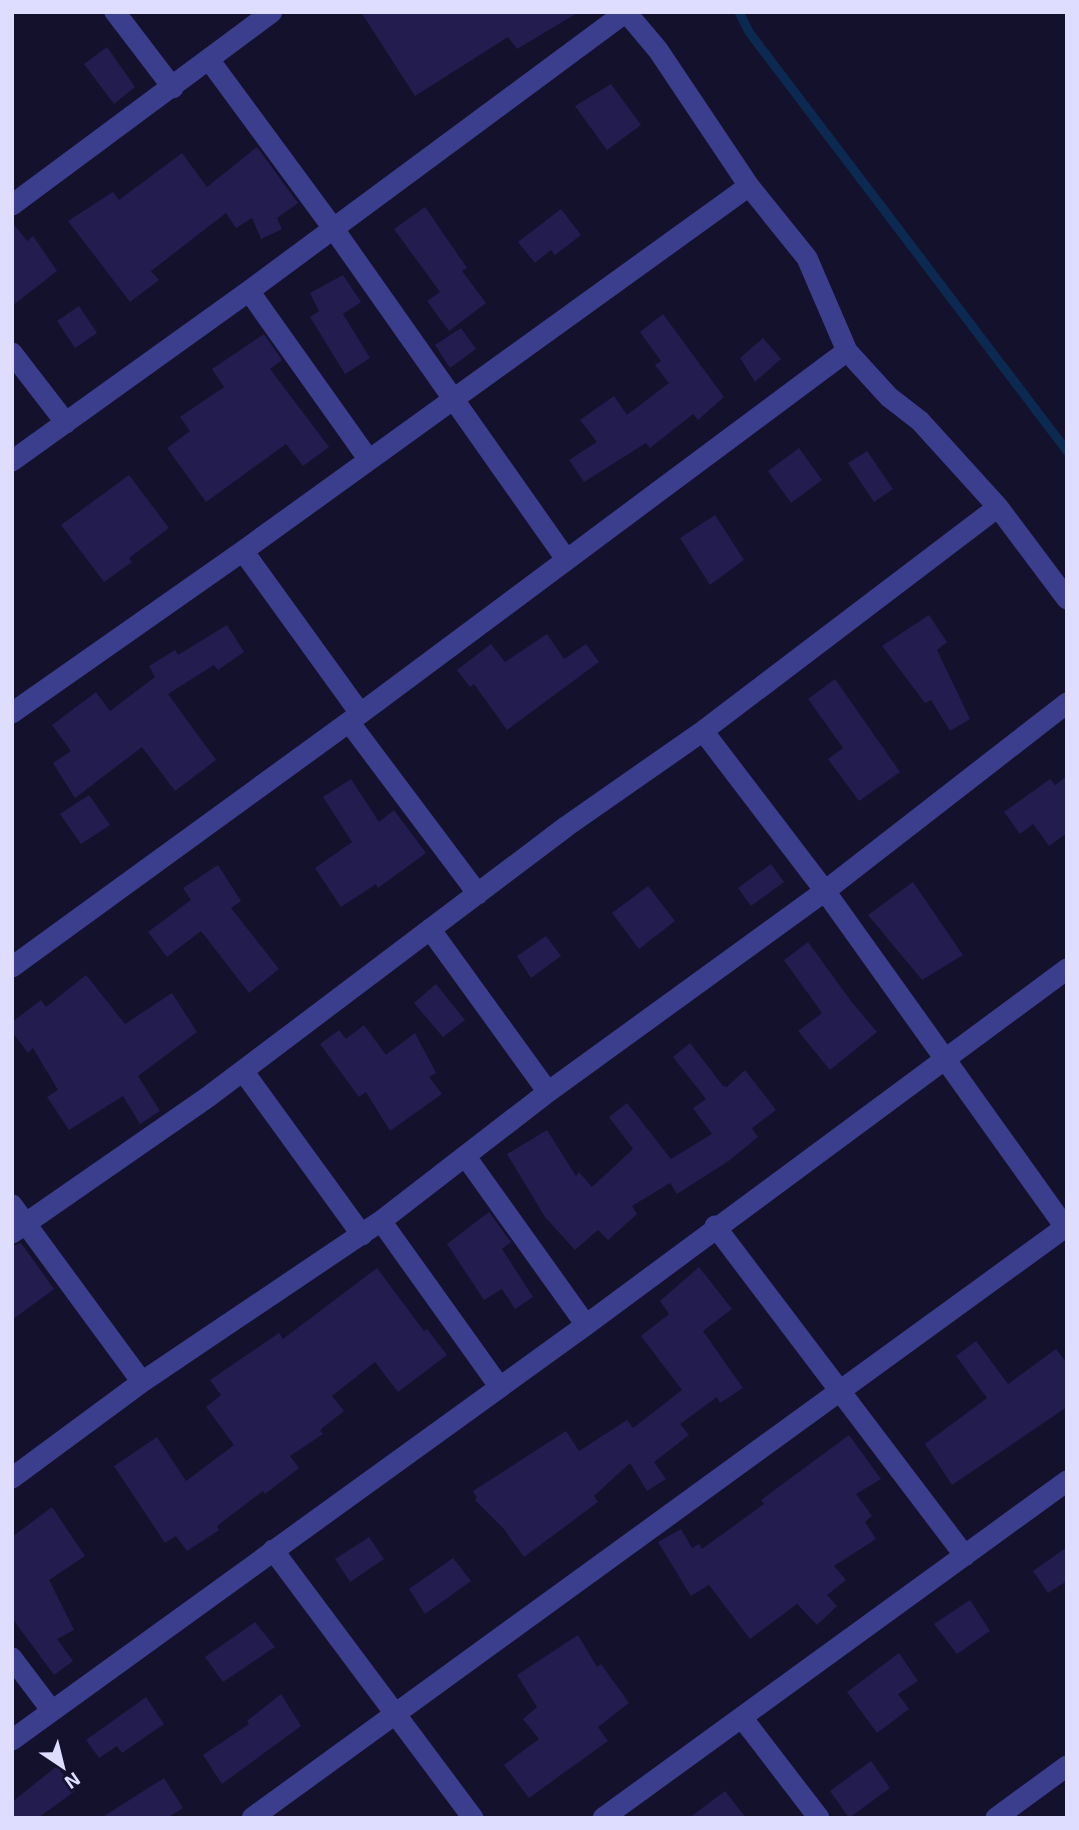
<svg xmlns="http://www.w3.org/2000/svg" width="1079" height="1830" font-family="'Exo 2',sans-serif">
<style>
.lines{fill:none;stroke-linecap:round;stroke-linejoin:round}
.stream{stroke:#0c2a51;stroke-width:9}
.building{fill:#231c4f}
.minor{stroke:#3b3e8d;stroke-width:21}
</style>
<rect width="100%" height="100%" fill="#14112d"/>
<g class="lines">
<path class="stream" d="M 739,12 L 749,32 L 1067,451"/>
</g>
<path class="building" d="M 361,12 L 579,12 L 517,49 L 508,37 L 415,96 Z
M 107,47 L 135,87 L 114,104 L 84,64 Z
M 611,84 L 641,125 L 607,150 L 575,106 Z
M 257,147 L 298,203 L 277,218 L 282,229 L 261,239 L 252,218 L 236,228 L 226,213 L 151,271 L 159,280 L 130,302 L 68,221 L 113,192 L 119,200 L 182,153 L 207,187 Z
M 425,207 L 467,268 L 462,271 L 486,303 L 449,331 L 427,301 L 440,292 L 394,229 Z
M 561,209 L 581,235 L 555,255 L 551,250 L 535,263 L 518,242 Z
M 12,222 L 27,241 L 33,236 L 57,271 L 12,306 Z
M 343,275 L 361,302 L 343,314 L 370,358 L 345,374 L 310,317 L 319,311 L 310,293 Z
M 79,306 L 97,333 L 75,348 L 57,321 Z
M 663,314 L 724,397 L 698,420 L 693,414 L 650,448 L 646,443 L 584,482 L 569,460 L 597,442 L 580,420 L 614,396 L 627,415 L 669,383 L 655,365 L 661,361 L 640,332 Z
M 461,328 L 476,349 L 450,368 L 435,345 Z
M 264,334 L 282,360 L 270,369 L 329,447 L 303,466 L 286,444 L 206,502 L 167,448 L 190,431 L 180,417 L 224,387 L 212,369 Z
M 763,338 L 781,359 L 755,382 L 740,358 Z
M 799,448 L 822,480 L 791,503 L 768,471 Z
M 867,451 L 893,489 L 874,502 L 848,463 Z
M 129,475 L 169,528 L 129,558 L 132,562 L 104,582 L 61,525 Z
M 715,515 L 744,560 L 710,585 L 680,538 Z
M 929,615 L 947,642 L 937,650 L 970,719 L 950,731 L 931,700 L 925,703 L 882,646 Z
M 227,625 L 244,652 L 218,670 L 214,665 L 168,694 L 216,760 L 175,791 L 142,747 L 75,798 L 53,763 L 71,751 L 52,725 L 96,692 L 110,711 L 155,677 L 149,666 L 175,650 L 178,655 Z
M 547,634 L 564,659 L 586,644 L 599,662 L 507,730 L 474,684 L 470,687 L 457,670 L 491,644 L 505,662 Z
M 835,679 L 900,772 L 859,801 L 828,759 L 843,748 L 808,699 Z
M 1067,776 L 1067,833 L 1049,846 L 1033,824 L 1020,834 L 1004,812 L 1050,779 L 1055,785 Z
M 351,779 L 379,822 L 394,810 L 426,853 L 378,888 L 376,884 L 341,907 L 315,868 L 352,842 L 323,797 Z
M 89,795 L 110,825 L 81,844 L 60,814 Z
M 771,864 L 784,882 L 751,906 L 738,888 Z
M 218,865 L 241,901 L 231,908 L 279,969 L 249,993 L 201,931 L 167,957 L 148,932 L 191,900 L 183,888 Z
M 913,882 L 963,955 L 922,980 L 868,915 Z
M 648,886 L 675,921 L 639,949 L 612,913 Z
M 546,936 L 561,956 L 531,978 L 517,956 Z
M 808,942 L 851,1001 L 877,1032 L 830,1070 L 798,1031 L 822,1013 L 784,960 Z
M 86,975 L 125,1024 L 172,993 L 197,1032 L 138,1076 L 160,1111 L 140,1124 L 123,1096 L 69,1130 L 47,1097 L 58,1090 L 33,1048 L 28,1053 L 12,1032 L 12,1022 L 41,1000 L 46,1007 Z
M 436,984 L 465,1020 L 443,1037 L 414,1003 Z
M 364,1025 L 386,1055 L 415,1033 L 436,1073 L 429,1077 L 442,1094 L 390,1131 L 366,1092 L 359,1097 L 320,1044 L 339,1030 L 346,1039 Z
M 690,1043 L 723,1086 L 727,1087 L 745,1070 L 776,1110 L 752,1128 L 758,1137 L 730,1160 L 677,1194 L 670,1183 L 632,1206 L 637,1214 L 608,1240 L 598,1230 L 575,1250 L 545,1217 L 507,1154 L 547,1130 L 576,1176 L 579,1172 L 592,1187 L 633,1149 L 609,1117 L 627,1103 L 671,1159 L 712,1134 L 693,1108 L 706,1099 L 673,1057 Z
M 489,1212 L 511,1242 L 502,1249 L 533,1297 L 515,1309 L 502,1289 L 484,1300 L 447,1244 Z
M 21,1243 L 54,1289 L 12,1320 L 12,1246 Z
M 699,1267 L 732,1309 L 703,1331 L 743,1388 L 720,1403 L 717,1397 L 680,1424 L 689,1435 L 654,1462 L 666,1479 L 647,1491 L 630,1463 L 594,1496 L 598,1502 L 524,1557 L 503,1528 L 475,1500 L 477,1498 L 473,1491 L 566,1431 L 579,1451 L 627,1420 L 633,1428 L 682,1390 L 641,1336 L 669,1314 L 660,1301 Z
M 377,1268 L 424,1331 L 427,1329 L 447,1355 L 398,1392 L 375,1362 L 332,1396 L 344,1411 L 320,1430 L 323,1434 L 290,1456 L 299,1468 L 265,1494 L 263,1491 L 217,1526 L 219,1530 L 187,1551 L 176,1536 L 165,1543 L 114,1466 L 157,1437 L 186,1481 L 234,1445 L 206,1407 L 221,1395 L 210,1380 L 279,1333 L 283,1339 Z
M 976,1341 L 1008,1384 L 1056,1349 L 1067,1364 L 1067,1407 L 952,1485 L 925,1444 L 987,1398 L 956,1356 Z
M 849,1435 L 881,1479 L 856,1494 L 872,1516 L 865,1522 L 876,1539 L 834,1566 L 846,1580 L 827,1595 L 837,1606 L 817,1625 L 797,1604 L 750,1639 L 709,1585 L 691,1596 L 658,1542 L 681,1529 L 692,1548 L 699,1544 L 702,1549 L 764,1504 L 761,1500 Z
M 52,1507 L 85,1556 L 49,1580 L 74,1630 L 57,1639 L 73,1661 L 54,1675 L 12,1618 L 12,1537 Z
M 369,1537 L 384,1559 L 350,1582 L 335,1559 Z
M 1067,1547 L 1067,1581 L 1048,1593 L 1033,1571 Z
M 453,1558 L 471,1581 L 425,1614 L 409,1589 Z
M 970,1600 L 990,1631 L 957,1654 L 934,1624 Z
M 255,1622 L 275,1647 L 223,1682 L 205,1657 Z
M 578,1635 L 597,1667 L 601,1664 L 629,1703 L 598,1727 L 608,1741 L 529,1798 L 504,1765 L 539,1739 L 523,1719 L 537,1707 L 517,1675 Z
M 899,1653 L 918,1681 L 898,1694 L 909,1709 L 877,1733 L 847,1692 Z
M 281,1694 L 301,1726 L 222,1784 L 203,1755 L 249,1724 L 247,1721 Z
M 146,1697 L 164,1724 L 122,1753 L 117,1746 L 99,1758 L 86,1740 Z
M 871,1761 L 890,1788 L 849,1818 L 830,1791 Z
M 57,1766 L 75,1791 L 38,1818 L 12,1818 L 12,1802 Z
M 164,1778 L 183,1808 L 167,1818 L 101,1818 Z
M 725,1791 L 746,1818 L 689,1818 Z"/>
<g class="lines">
<path class="minor" d="M 115,12 L 173,88
M 626,12 L 658,50 L 749,186 L 807,258 L 847,351 L 889,397 L 920,421 L 998,507 L 1067,599
M 210,61 L 333,228 L 566,559
M 12,205 L 272,12
M 249,291 L 369,460
M 12,353 L 66,423
M 12,461 L 249,291 L 626,12
M 243,551 L 360,713
M 12,713 L 243,551 L 749,186
M 349,722 L 478,894
M 703,731 L 825,891 L 1065,1227
M 430,929 L 548,1092
M 12,967 L 349,722 L 847,351
M 243,1071 L 362,1235
M 466,1157 L 586,1325
M 12,1205 L 142,1382
M 381,1221 L 499,1386
M 715,1226 L 965,1556
M 12,1233 L 208,1097 L 567,826 L 703,731 L 998,507
M 12,1478 L 142,1382 L 381,1221 L 548,1092 L 825,891 L 1067,703
M 273,1550 L 473,1818
M 12,1658 L 52,1711
M 743,1719 L 819,1818
M 12,1740 L 586,1325 L 1067,969
M 252,1818 L 1067,1226
M 603,1818 L 1067,1481
M 996,1818 L 1067,1766"/>
</g>
<rect width="1079" height="1830" fill="none" stroke="#deddff" stroke-width="28"/>
<g transform="translate(63 1767) rotate(145)" stroke="#14112d" stroke-width="5" paint-order="stroke">
<path d="M0-5L12 26L0 18L-12 26Z" fill="#deddff"/>
<text y="-10" font-size="19" font-weight="bold" text-anchor="middle" fill="#deddff">N</text>
</g>
</svg>
